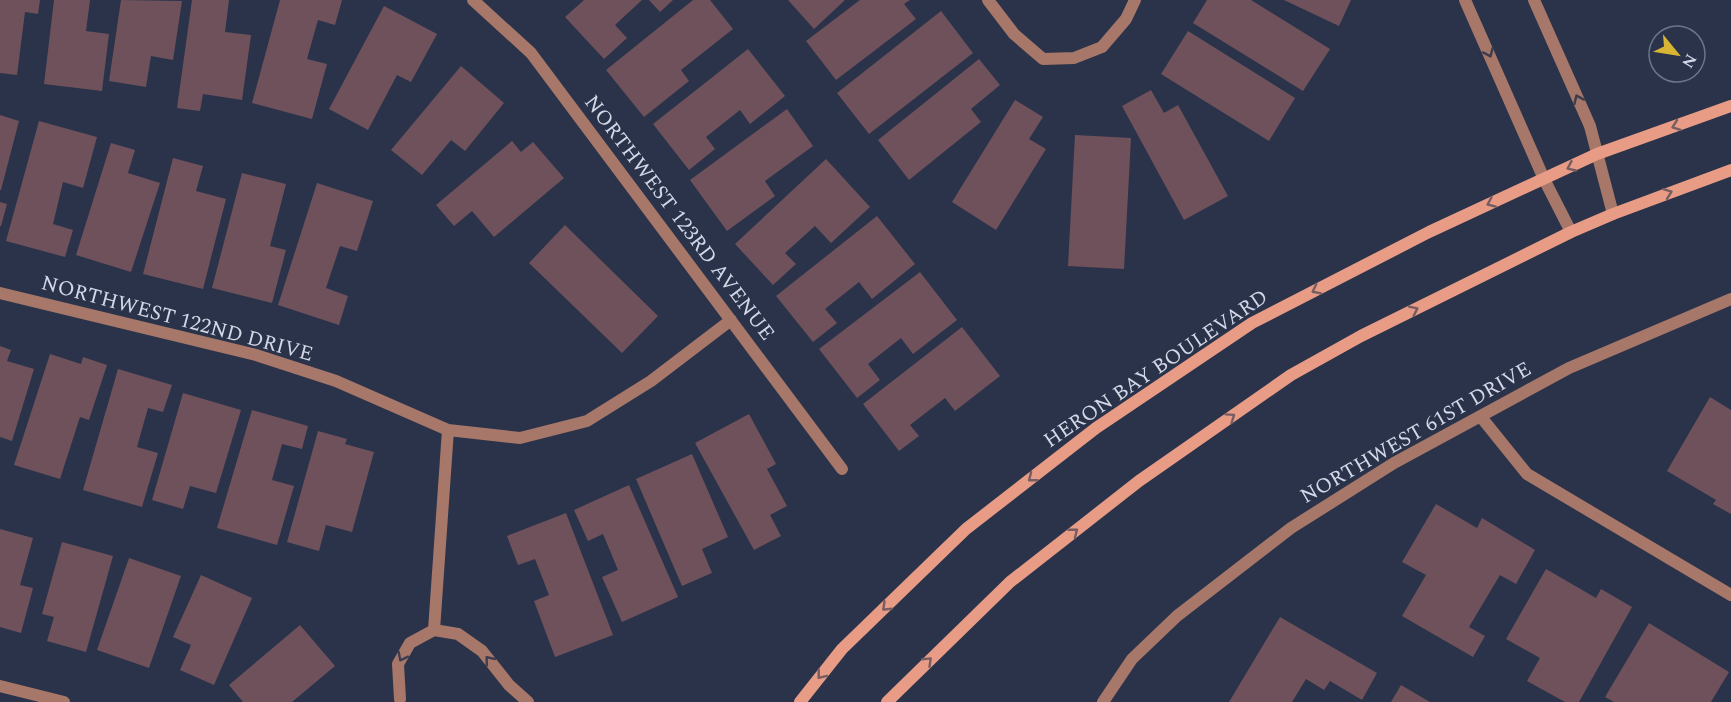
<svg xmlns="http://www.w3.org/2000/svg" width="1731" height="702" font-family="Spectral,serif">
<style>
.building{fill:#6f515b}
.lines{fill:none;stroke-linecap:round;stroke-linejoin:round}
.street{stroke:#a77769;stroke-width:12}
.secondary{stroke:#e99c85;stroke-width:12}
.oneway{stroke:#3d3d4f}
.oneway2{stroke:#765d62}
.labels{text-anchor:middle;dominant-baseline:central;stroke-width:4.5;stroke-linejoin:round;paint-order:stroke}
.street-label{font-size:21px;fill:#d2d8e7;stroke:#2a334a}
</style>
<rect width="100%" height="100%" fill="#2a334a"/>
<path class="building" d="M 0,0 L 40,0 L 38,14 L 25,12 L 17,75 L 0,73 Z
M 54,0 L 90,0 L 86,31 L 109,34 L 102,91 L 44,84 Z
M 121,0 L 182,1 L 173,60 L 151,56 L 146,87 L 109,81 Z
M 192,0 L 229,0 L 225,32 L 251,35 L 242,100 L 203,94 L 200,111 L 177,108 Z
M 280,0 L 342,0 L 335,25 L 318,20 L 307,59 L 327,64 L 312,119 L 252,103 Z
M 584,0 L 642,0 L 615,25 L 627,38 L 604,59 L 565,17 Z
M 649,0 L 673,0 L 660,12 Z
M 693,0 L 710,0 L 733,29 L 681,70 L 689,81 L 644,117 L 606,70 Z
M 788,0 L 845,0 L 814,29 Z
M 860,0 L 910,0 L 904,4 L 916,19 L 836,80 L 806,41 Z
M 1207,0 L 1251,0 L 1330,49 L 1303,91 L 1193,23 Z
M 1284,0 L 1351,0 L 1339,26 Z
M 384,6 L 437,34 L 411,82 L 397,75 L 368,130 L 329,109 Z
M 941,11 L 973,53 L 869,134 L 837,93 Z
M 1188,31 L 1295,98 L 1269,141 L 1161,74 Z
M 748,49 L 785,96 L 750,124 L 740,110 L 706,137 L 715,149 L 689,170 L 653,124 Z
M 979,59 L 1000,85 L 971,109 L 981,122 L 909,180 L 878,140 Z
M 461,66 L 504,103 L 465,151 L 451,140 L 422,175 L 391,150 Z
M 1151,90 L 1164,113 L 1178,105 L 1228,196 L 1184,220 L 1122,106 Z
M 1015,100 L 1043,117 L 1029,139 L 1046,149 L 996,230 L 952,202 Z
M 787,109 L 813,146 L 765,181 L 775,196 L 727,231 L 690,180 Z
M 0,115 L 19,121 L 1,190 L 0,190 Z
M 39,121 L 97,137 L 83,188 L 63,182 L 53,224 L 73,230 L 65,257 L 6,241 Z
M 1075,135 L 1131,138 L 1124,269 L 1068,266 Z
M 512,141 L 521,152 L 533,142 L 564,178 L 494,237 L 472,211 L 454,226 L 436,205 Z
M 111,143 L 135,150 L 128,173 L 160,183 L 131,272 L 76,255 Z
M 173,158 L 203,166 L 196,191 L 226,199 L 203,289 L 143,274 Z
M 826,159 L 870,207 L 831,243 L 815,226 L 785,253 L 796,264 L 773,285 L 735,244 Z
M 242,173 L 286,184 L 270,246 L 286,250 L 272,303 L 212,288 Z
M 317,183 L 373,201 L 357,251 L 340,246 L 326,288 L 348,296 L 339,325 L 278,305 Z
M 0,202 L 7,204 L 1,226 L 0,226 Z
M 877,216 L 915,264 L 872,299 L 859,282 L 825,309 L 837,323 L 813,342 L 776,296 Z
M 565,225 L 658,316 L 622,353 L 529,263 Z
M 920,272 L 957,320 L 913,354 L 901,338 L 868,364 L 880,380 L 857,398 L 819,349 Z
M 962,327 L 1000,376 L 955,411 L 945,398 L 910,425 L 919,436 L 899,451 L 863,404 Z
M 0,346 L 11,350 L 7,361 L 34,369 L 12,441 L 0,437 Z
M 50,354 L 81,364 L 83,357 L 107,365 L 89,420 L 80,417 L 60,479 L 14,465 Z
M 118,369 L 172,385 L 163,412 L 148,408 L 137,447 L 158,453 L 142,507 L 83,490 Z
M 183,393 L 241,410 L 216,493 L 190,486 L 183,509 L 152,500 Z
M 1710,397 L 1731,410 L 1731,514 L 1713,504 L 1716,500 L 1667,471 Z
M 252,410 L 308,426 L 302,449 L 282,444 L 272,480 L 294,486 L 277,545 L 217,528 Z
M 749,414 L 776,464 L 767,469 L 787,506 L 770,515 L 781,536 L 754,550 L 695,443 Z
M 318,431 L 347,439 L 345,444 L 374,452 L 352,532 L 326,525 L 319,551 L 287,542 Z
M 692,454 L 728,537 L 702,549 L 712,573 L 682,586 L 636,479 Z
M 629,485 L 678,597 L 622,622 L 602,577 L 618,570 L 603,534 L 588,541 L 574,510 Z
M 1436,504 L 1477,528 L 1482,518 L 1535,550 L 1516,584 L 1500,575 L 1469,627 L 1485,636 L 1473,657 L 1402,616 L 1426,575 L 1402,562 Z
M 566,513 L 613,635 L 555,657 L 534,601 L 549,595 L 535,559 L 518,565 L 507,536 Z
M 0,529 L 33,538 L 20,585 L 33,588 L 21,633 L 0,627 Z
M 62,542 L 113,556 L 86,652 L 47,641 L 54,617 L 42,614 Z
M 129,558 L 181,576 L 149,668 L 97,650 Z
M 1546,569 L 1596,598 L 1601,589 L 1632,607 L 1579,702 L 1565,702 L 1527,681 L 1540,658 L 1506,639 Z
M 201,575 L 252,598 L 214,685 L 180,670 L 191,645 L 173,637 Z
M 1280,617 L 1377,673 L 1362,700 L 1330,681 L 1324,690 L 1306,679 L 1292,702 L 1229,702 Z
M 1649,623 L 1729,672 L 1711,702 L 1614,702 L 1605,697 Z
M 300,625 L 335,666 L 292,702 L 243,702 L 229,685 Z
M 1401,685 L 1430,702 L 1391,702 Z"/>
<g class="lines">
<path class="street" d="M 473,0 L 531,53 L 842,469
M 988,0 L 1014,34 L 1043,59 L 1074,58 L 1102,47 L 1126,19 L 1135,0
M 1465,0 L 1544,179 L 1571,232
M 1534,0 L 1590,126 L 1613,214
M 0,293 L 256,355 L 336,381 L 448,430 L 520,438 L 587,421 L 651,381 L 731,320
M 1481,417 L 1527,474 L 1731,595
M 434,630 L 448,430
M 434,630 L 458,634 L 482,651 L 509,685 L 528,702
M 0,686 L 64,702
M 400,699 L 398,664 L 410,643 L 434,630
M 1103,702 L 1132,659 L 1177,616 L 1291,528 L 1394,463 L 1569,368 L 1731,299"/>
<path class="secondary" d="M 800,702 L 842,649 L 966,529 L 1096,428 L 1252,323 L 1429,232 L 1597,154 L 1731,106
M 887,702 L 1010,582 L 1139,481 L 1291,375 L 1361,336 L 1571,232 L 1613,214 L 1731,170"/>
</g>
<defs><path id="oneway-chevron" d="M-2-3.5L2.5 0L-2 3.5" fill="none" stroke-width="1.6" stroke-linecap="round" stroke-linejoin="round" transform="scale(1.5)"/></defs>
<g class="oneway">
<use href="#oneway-chevron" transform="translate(1489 53) rotate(66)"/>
<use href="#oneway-chevron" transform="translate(1578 99) rotate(-114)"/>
<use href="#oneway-chevron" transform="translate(402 657) rotate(117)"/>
<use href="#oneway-chevron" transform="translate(489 660) rotate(-129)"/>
</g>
<g class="oneway2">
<use href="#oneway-chevron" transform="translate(1676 126) rotate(160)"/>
<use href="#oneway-chevron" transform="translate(1571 167) rotate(155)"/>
<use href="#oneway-chevron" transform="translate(1668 193) rotate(-20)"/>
<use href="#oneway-chevron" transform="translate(1491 203) rotate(156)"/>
<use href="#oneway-chevron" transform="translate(1316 290) rotate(153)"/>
<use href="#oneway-chevron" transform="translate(1414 310) rotate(-26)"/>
<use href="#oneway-chevron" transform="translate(1231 417) rotate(-35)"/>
<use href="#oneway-chevron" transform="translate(1032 478) rotate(142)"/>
<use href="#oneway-chevron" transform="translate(1074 532) rotate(-38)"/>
<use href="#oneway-chevron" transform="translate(886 607) rotate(136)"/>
<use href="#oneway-chevron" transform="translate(928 661) rotate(-44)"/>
<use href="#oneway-chevron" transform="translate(821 675) rotate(128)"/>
</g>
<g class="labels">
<g class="street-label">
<text transform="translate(679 218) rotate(53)">NORTHWEST 123RD AVENUE</text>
<text transform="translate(177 319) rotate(15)">NORTHWEST 122ND DRIVE</text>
<text transform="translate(1156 369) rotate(-34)">HERON BAY BOULEVARD</text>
<text transform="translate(1416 433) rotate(-30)">NORTHWEST 61ST DRIVE</text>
</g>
</g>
<g transform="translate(1677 54) rotate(120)"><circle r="28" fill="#2a334a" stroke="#6d7589" stroke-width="1.5"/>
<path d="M0-4.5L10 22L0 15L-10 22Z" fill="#d8b434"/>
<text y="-9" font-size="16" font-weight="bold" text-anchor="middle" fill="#d2d8e7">N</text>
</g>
</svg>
